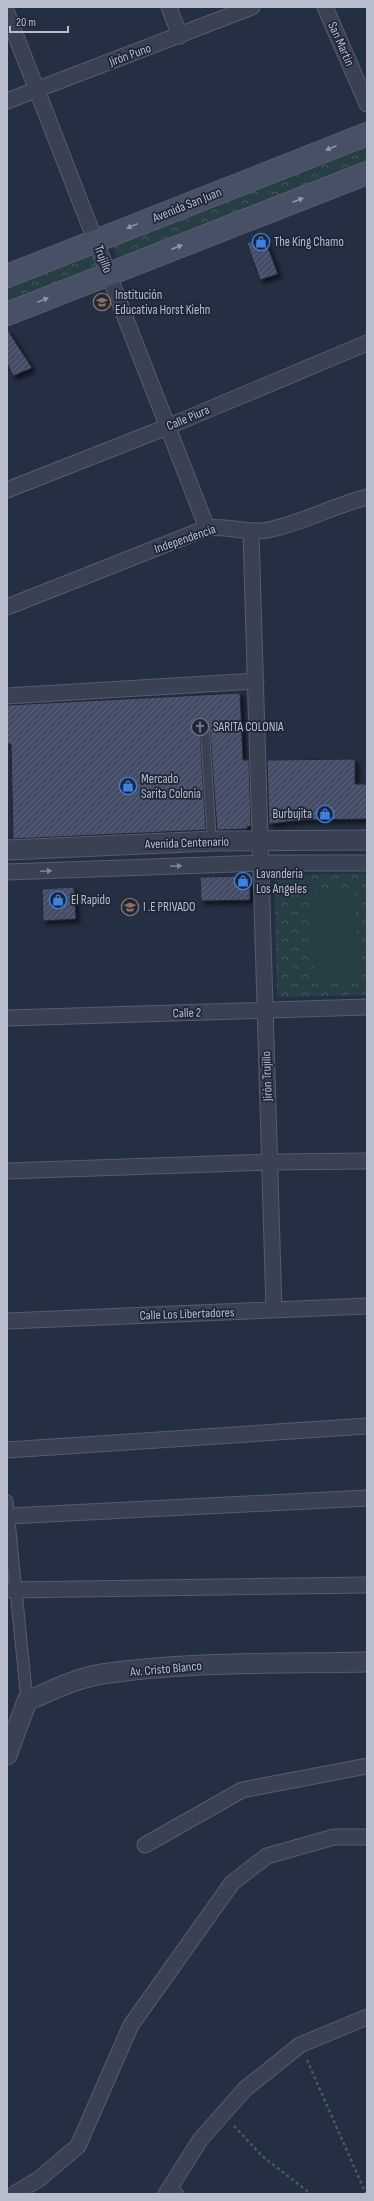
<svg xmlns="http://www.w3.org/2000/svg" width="374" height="2201" font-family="'Sofia Sans Condensed',sans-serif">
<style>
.park{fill:url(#park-crowns)}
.pitch{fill:#273e44}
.building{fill:url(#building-hatch);stroke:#20283a;filter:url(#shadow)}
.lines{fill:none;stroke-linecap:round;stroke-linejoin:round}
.service-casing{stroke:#555c6d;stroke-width:10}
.pedestrian-casing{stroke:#555c6d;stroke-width:13}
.minor-casing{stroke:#555c6d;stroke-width:17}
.tertiary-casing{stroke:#555c6d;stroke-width:21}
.secondary-casing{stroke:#555c6d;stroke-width:24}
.path{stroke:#455b61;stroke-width:2.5;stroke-dasharray:3 3;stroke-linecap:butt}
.service{stroke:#3a4153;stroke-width:8}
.pedestrian{stroke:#3a4153;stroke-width:11}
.minor{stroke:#3a4153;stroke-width:15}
.tertiary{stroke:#3a4153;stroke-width:19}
.secondary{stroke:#475066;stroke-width:22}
.oneway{fill:#9097a9}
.oneway2{fill:#7f8596}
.labels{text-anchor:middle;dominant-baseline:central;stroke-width:3.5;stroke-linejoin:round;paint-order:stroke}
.street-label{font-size:13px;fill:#b7bdcd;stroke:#1e2638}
.poi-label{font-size:13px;fill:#b7bdcd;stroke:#1e2638;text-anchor:start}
</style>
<defs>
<pattern id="park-crowns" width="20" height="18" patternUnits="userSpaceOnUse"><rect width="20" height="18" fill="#273e44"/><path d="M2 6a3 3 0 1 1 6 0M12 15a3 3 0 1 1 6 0" fill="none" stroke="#44585e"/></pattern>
<pattern id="building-hatch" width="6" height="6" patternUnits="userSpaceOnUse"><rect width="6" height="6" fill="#444e66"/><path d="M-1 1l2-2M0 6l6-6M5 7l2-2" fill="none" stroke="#5d667b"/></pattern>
<filter id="shadow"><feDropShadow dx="3.5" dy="3.5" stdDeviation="2" flood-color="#0009"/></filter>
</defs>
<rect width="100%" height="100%" fill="#252f43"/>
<path class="park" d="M 365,145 L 367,146 L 367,165 L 120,259 L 117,258 L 112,244 Z
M 93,250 L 99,267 L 7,304 L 7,284 Z
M 367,873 L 367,995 L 277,997 L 274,875 Z"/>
<path class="pitch" d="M 355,893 L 359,978 L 314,980 L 310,894 Z"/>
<path class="building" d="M 264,237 L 278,274 L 260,280 L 247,243 Z
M 7,329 L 32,368 L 13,376 L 7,363 Z
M 240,693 L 243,760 L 249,760 L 251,826 L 247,827 L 247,829 L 217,830 L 210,731 L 205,726 L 202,727 L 200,731 L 206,830 L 13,839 L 11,744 L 7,744 L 7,705 Z
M 355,759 L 355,784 L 367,784 L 367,819 L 302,820 L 269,824 L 267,760 Z
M 250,876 L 250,900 L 201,901 L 200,877 Z
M 74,887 L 76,919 L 43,921 L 42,889 Z"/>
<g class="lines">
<defs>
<path id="service" d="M 205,731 L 212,841"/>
<path id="pedestrian" d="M 7,1501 L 27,1701
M 170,2188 L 178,2194"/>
<path id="minor" d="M 169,7 L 180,36
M 325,7 L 367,104
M 7,13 L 207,528
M 7,101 L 252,7
M 7,490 L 167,427 L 367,343
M 251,533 L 274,1310
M 7,607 L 207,528 C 228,525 247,534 268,530 C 302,523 333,506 367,497
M 7,696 L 256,681
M 7,872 L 260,863 L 367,863
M 7,1018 L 367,1007
M 7,1171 L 270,1162 L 367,1161
M 7,1321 L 367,1306
M 7,1450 L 367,1426
M 9,1516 L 367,1498
M 7,1590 L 367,1585
M 145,1845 L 242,1790 L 367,1766
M 14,2194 L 39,2179 L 78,2146 L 131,2025 L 232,1883 L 267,1856 L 334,1837 L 367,1837
M 166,2194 L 200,2140 L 245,2089 L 300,2045 L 367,2017"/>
<path id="tertiary" d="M 7,850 L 212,841 L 367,840
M 7,1755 L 27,1701 C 51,1691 76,1678 102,1674 C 188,1661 280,1664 367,1662"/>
<path id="secondary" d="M 7,276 L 367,134
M 7,314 L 367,173"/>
</defs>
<use href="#service" class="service-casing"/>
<use href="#pedestrian" class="pedestrian-casing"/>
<use href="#minor" class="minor-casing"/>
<use href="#tertiary" class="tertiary-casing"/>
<use href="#secondary" class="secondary-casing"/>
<path class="path" d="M 307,2060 L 366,2194
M 234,2126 L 262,2156 L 311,2194"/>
<use href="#service" class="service"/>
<use href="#pedestrian" class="pedestrian"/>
<use href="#minor" class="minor"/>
<use href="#tertiary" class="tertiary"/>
<use href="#secondary" class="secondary"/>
</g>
<defs><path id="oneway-solid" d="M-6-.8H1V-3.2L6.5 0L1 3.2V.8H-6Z"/></defs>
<g class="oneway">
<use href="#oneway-solid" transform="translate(331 148) rotate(158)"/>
<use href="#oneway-solid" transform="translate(298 200) rotate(-21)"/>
<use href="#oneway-solid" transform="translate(132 226) rotate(158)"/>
<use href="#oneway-solid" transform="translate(177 247) rotate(-21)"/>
<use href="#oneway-solid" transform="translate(43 300) rotate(-22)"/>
</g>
<g class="oneway2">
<use href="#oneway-solid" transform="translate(176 866) rotate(-2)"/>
<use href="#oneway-solid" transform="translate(46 871) rotate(-2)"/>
</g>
<defs>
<symbol id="shop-ring" viewBox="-11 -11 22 22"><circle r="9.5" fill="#1e2638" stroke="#3f7fe0" stroke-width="1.5"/><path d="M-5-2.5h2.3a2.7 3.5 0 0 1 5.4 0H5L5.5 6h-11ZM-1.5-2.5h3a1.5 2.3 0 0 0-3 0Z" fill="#3f7fe0"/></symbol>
<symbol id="school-ring" viewBox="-11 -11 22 22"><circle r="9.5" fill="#1e2638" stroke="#8d6e63" stroke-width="1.5"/><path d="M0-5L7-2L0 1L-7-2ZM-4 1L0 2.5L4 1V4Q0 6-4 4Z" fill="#8d6e63"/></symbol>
<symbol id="church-ring" viewBox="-11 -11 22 22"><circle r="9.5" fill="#1e2638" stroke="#6b7280" stroke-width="1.5"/><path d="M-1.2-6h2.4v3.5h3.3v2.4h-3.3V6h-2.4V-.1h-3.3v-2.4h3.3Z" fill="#6b7280"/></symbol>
</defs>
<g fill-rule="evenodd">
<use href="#shop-ring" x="251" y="232" width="20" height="20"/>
<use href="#school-ring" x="92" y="292" width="20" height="20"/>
<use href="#church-ring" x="190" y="717" width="20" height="20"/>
<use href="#shop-ring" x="118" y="776" width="20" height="20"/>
<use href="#shop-ring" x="315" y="804" width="20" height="20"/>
<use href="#shop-ring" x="233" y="871" width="20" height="20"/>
<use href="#shop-ring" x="48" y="890" width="20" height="20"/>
<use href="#school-ring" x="120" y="897" width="20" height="20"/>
</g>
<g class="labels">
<g class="street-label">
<text transform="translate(341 44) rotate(66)">San Martín</text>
<text transform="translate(130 55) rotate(-20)">Jirón Puno</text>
<text transform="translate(187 205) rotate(-22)">Avenida San Juan</text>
<text transform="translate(103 259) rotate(69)">Trujillo</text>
<text transform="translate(188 418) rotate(-23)">Calle Piura</text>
<text transform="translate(185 539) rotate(-19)">Independencia</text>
<text transform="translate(187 843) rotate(-2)">Avenida Centenario</text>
<text transform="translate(187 1013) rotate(-2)">Calle 2</text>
<text transform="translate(267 1076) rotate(-92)">Jirón Trujillo</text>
<text transform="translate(187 1314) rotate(-2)">Calle Los Libertadores</text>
<text transform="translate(166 1669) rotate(-5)">Av. Cristo Blanco</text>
</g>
<g class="poi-label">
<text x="274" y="242">The King Chamo</text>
<text x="115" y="295">Institución<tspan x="115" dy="15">Educativa Horst Kiehn</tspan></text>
<text x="213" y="727">SARITA COLONIA</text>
<text x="141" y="779">Mercado<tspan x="141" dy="15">Sarita Colonia</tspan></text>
<text x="312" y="814" text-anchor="end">Burbujita</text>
<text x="256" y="874">Lavanderia<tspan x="256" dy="15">Los Angeles</tspan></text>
<text x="71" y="900">El Rapido</text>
<text x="143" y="907">I .E PRIVADO</text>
</g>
</g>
<rect width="374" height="2201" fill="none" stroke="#b7bdcd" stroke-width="16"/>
<path d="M10 26v6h58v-6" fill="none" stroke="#b7bdcd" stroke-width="2"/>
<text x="16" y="26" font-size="12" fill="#b7bdcd" stroke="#1e2638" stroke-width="3" paint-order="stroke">20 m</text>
</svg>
